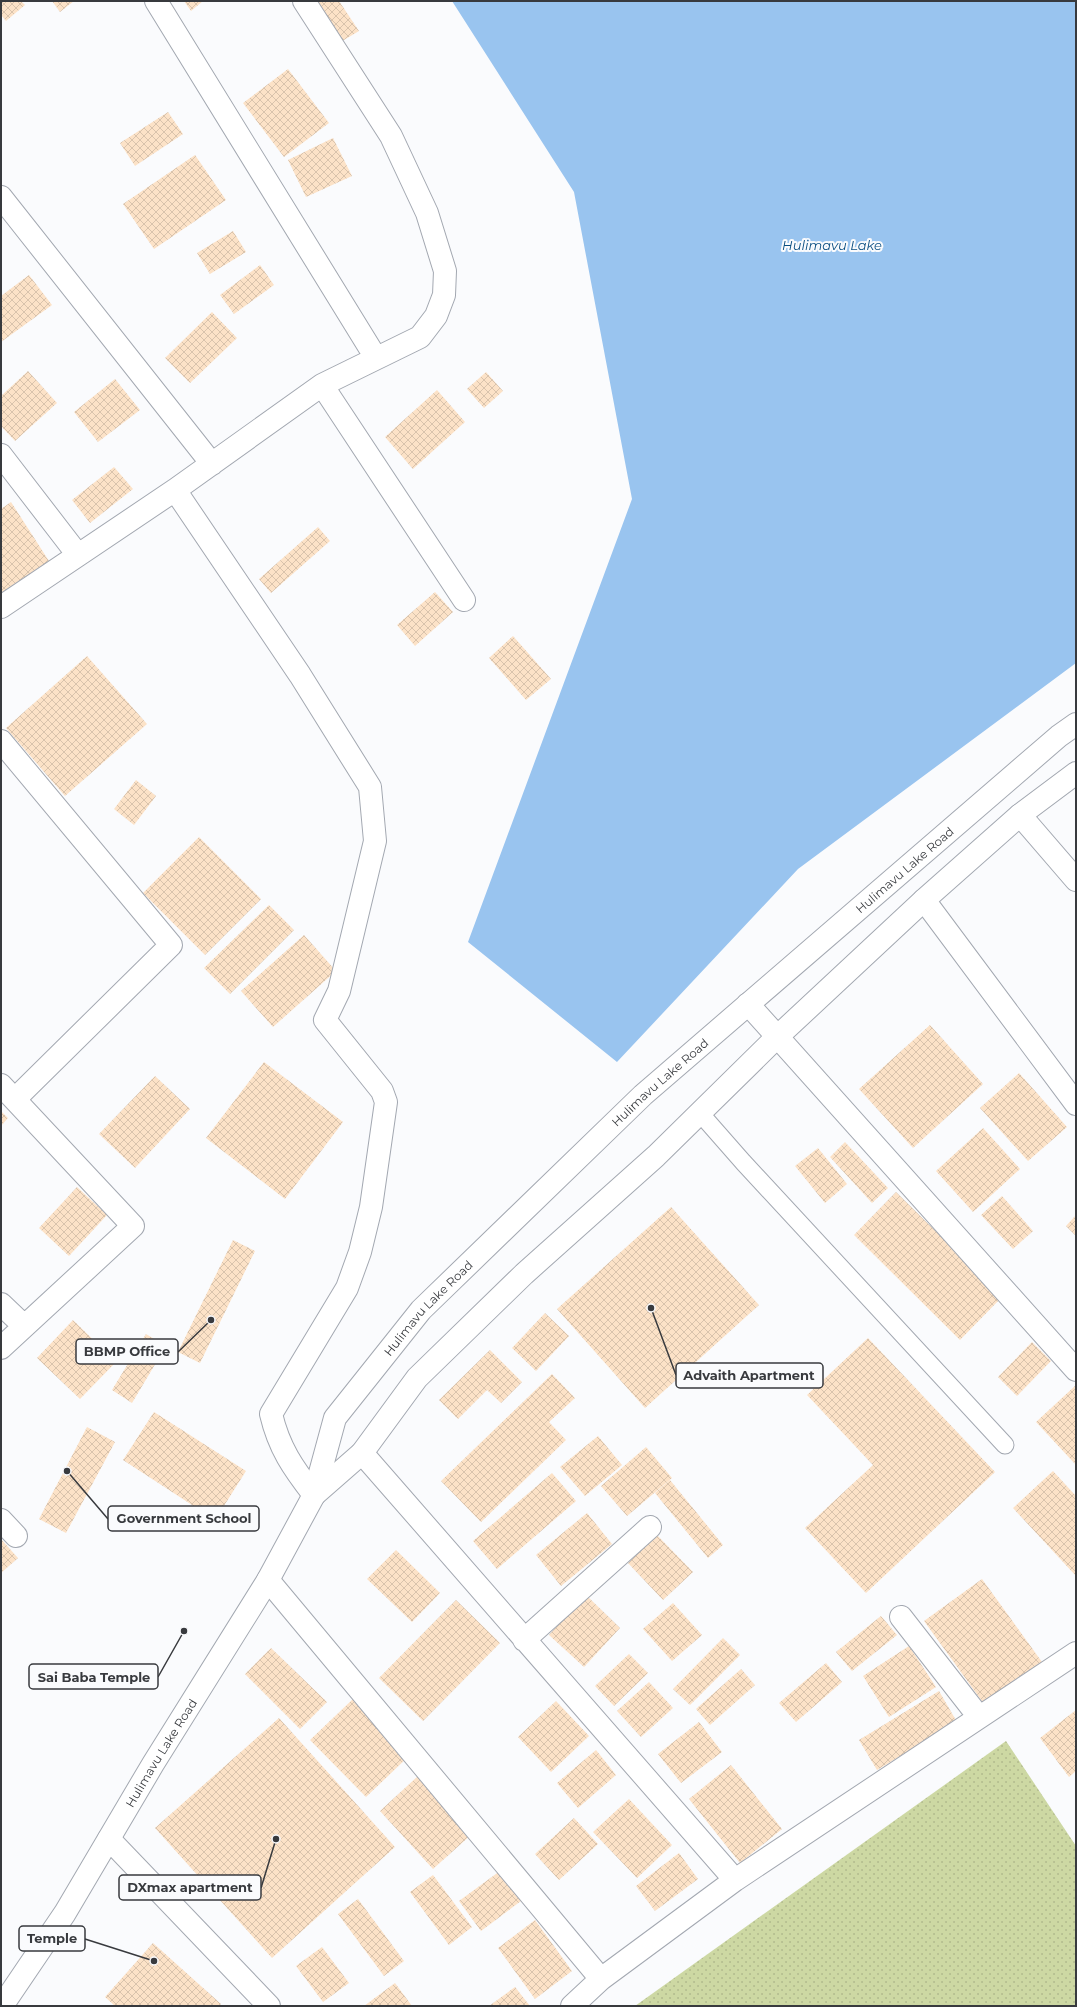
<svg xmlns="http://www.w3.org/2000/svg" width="1077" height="2007" font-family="Montserrat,sans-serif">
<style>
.grass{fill:url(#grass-dots)}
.water{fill:#99c4ef}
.building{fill:url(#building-cross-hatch)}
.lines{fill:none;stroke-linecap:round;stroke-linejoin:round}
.lane-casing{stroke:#a3a8b1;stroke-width:19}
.street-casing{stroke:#a3a8b1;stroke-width:24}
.secondary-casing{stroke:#a3a8b1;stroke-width:24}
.lane{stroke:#fff;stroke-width:17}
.street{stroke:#fff;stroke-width:22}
.secondary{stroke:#fff;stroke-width:22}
.labels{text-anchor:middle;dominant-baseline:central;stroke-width:4;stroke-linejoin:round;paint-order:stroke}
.street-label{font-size:12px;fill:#383a3e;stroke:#fafbfd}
.water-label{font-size:13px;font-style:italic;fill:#094d81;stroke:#fafbfd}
.leader{fill:none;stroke:#383a3e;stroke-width:1.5}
.callout-dot{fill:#383a3e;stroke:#fafbfd;stroke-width:1.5}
.callout{fill:#fafbfd;stroke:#383a3e;stroke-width:1.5}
.callout-label{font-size:13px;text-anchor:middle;font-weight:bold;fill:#383a3e}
</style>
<defs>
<pattern id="grass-dots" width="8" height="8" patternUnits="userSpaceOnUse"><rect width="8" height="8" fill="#cdd8a3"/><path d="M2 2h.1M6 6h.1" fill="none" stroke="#b1ba8d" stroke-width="1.8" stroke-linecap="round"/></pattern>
<pattern id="building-cross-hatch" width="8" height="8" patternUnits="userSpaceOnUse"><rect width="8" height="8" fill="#fce2c7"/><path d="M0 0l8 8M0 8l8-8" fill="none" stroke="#d9c3ac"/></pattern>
</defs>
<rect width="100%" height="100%" fill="#fafbfd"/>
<path class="grass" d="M 1006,1741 L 1076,1846 L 1076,2006 L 635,2006 Z"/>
<path class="water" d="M 452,1 L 1076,1 L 1076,663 L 798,869 L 617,1062 L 468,942 L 632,499 L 574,192 Z"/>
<path class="building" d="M 1,1 L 21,1 L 25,5 L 6,21 L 1,15 Z
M 52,1 L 74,1 L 60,12 Z
M 184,1 L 203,1 L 191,11 Z
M 312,1 L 339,1 L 359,31 L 339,43 Z
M 288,69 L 329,123 L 284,157 L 243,103 Z
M 168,112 L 183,134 L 135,166 L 120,143 Z
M 333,138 L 352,176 L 306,197 L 288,160 Z
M 195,155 L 226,200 L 154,249 L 123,204 Z
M 233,231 L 246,252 L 210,274 L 197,253 Z
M 260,265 L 274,285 L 234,314 L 220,295 Z
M 29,275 L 52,305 L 1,342 L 1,296 Z
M 212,312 L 237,338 L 190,383 L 165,358 Z
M 28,371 L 57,403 L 15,441 L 1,426 L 1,396 Z
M 486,372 L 503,391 L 484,408 L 467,389 Z
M 115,379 L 140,410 L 98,442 L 74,412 Z
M 437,390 L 465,422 L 413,469 L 385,437 Z
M 114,467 L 133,489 L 90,523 L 72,500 Z
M 11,502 L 49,561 L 1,593 L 1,509 Z
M 318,527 L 330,541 L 271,593 L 259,579 Z
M 435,592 L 453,612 L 415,646 L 397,625 Z
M 513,636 L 551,679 L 526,700 L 489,658 Z
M 87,656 L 147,724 L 65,796 L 6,728 Z
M 136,780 L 156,796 L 134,825 L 114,809 Z
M 199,837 L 261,899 L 205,955 L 143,893 Z
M 269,905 L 294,930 L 230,994 L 204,968 Z
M 304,935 L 336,971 L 273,1027 L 241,991 Z
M 930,1025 L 983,1084 L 913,1148 L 859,1089 Z
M 264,1062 L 343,1122 L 285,1199 L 206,1138 Z
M 1019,1073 L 1067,1127 L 1028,1161 L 980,1108 Z
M 155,1076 L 190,1109 L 135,1168 L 99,1134 Z
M 1,1111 L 8,1118 L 1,1126 Z
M 983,1128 L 1020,1169 L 973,1212 L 936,1171 Z
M 845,1142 L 888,1188 L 872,1203 L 830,1157 Z
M 818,1148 L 847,1184 L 825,1203 L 795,1166 Z
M 77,1187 L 107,1215 L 69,1256 L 39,1228 Z
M 896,1192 L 1002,1297 L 960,1340 L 854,1235 Z
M 1002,1196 L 1033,1231 L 1013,1249 L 981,1215 Z
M 671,1207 L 759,1305 L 645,1408 L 557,1309 Z
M 1076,1215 L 1076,1236 L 1066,1226 Z
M 233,1240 L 255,1251 L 200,1363 L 178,1352 Z
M 545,1313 L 569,1336 L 536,1371 L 512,1348 Z
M 73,1320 L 116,1362 L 80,1399 L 37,1358 Z
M 146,1334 L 166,1346 L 132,1403 L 112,1390 Z
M 868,1338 L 995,1472 L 866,1593 L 805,1528 L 873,1465 L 807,1395 Z
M 1032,1342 L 1051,1361 L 1017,1396 L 998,1377 Z
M 490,1350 L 522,1382 L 501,1403 L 487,1390 L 458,1419 L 439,1400 Z
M 552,1374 L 575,1398 L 549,1422 L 566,1440 L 481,1522 L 441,1481 Z
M 1076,1385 L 1076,1465 L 1036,1422 Z
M 154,1412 L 246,1471 L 215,1520 L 123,1460 Z
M 87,1427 L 115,1442 L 66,1533 L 39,1519 Z
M 598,1436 L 622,1465 L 585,1496 L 560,1467 Z
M 646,1447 L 672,1478 L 627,1516 L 601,1486 Z
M 1053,1471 L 1076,1496 L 1076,1576 L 1013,1508 Z
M 552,1473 L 576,1501 L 497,1569 L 473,1541 Z
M 670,1480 L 723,1545 L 708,1558 L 655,1493 Z
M 587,1513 L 612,1544 L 561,1586 L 536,1555 Z
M 657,1535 L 693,1572 L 663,1600 L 628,1563 Z
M 1,1539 L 18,1558 L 1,1573 Z
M 396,1550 L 440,1593 L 412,1622 L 367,1579 Z
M 982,1579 L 1042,1662 L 984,1704 L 924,1621 Z
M 586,1595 L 620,1628 L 584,1667 L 549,1635 Z
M 456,1600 L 500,1643 L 423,1721 L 379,1678 Z
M 673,1603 L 702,1635 L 672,1661 L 643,1629 Z
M 881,1616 L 897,1635 L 852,1671 L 836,1652 Z
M 723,1638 L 740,1655 L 690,1705 L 673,1689 Z
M 909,1646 L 936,1687 L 889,1717 L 863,1676 Z
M 271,1648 L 327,1702 L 300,1729 L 245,1674 Z
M 629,1654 L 648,1673 L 614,1706 L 595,1686 Z
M 826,1663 L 842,1682 L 796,1722 L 779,1703 Z
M 741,1669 L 755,1685 L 710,1725 L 696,1709 Z
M 649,1682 L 673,1708 L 641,1737 L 617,1711 Z
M 939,1691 L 957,1722 L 877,1770 L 859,1740 Z
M 354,1698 L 409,1756 L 366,1797 L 310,1740 Z
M 556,1701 L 589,1736 L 551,1772 L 518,1737 Z
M 1076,1710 L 1076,1771 L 1069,1777 L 1040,1738 Z
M 279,1718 L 395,1847 L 272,1958 L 155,1828 Z
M 699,1722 L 722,1752 L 681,1783 L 658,1754 Z
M 596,1750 L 616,1775 L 578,1808 L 557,1783 Z
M 731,1765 L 782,1829 L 740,1863 L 689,1799 Z
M 418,1776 L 472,1834 L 433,1869 L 380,1811 Z
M 629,1799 L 672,1845 L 637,1878 L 593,1832 Z
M 574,1818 L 598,1844 L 559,1880 L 535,1854 Z
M 679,1853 L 698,1879 L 655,1911 L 636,1886 Z
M 504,1868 L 525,1898 L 481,1931 L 459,1901 Z
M 433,1875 L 472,1927 L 449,1945 L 410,1892 Z
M 358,1899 L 404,1961 L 384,1976 L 338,1914 Z
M 535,1920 L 572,1971 L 535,1999 L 498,1948 Z
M 153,1943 L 221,2004 L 219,2006 L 115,2006 L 105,1997 Z
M 322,1947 L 349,1983 L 323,2002 L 296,1966 Z
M 395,1983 L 412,2006 L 364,2006 Z
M 515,1987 L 530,2006 L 489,2006 Z"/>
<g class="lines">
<defs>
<path id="lane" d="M 700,1113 L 743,1162 L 1005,1445"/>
<path id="street" d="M 156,1 L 376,358
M 1,197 L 212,464
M 322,385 L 464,600
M 1,455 L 78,555
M 175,490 L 300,675 L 370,787 L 375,841 L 339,991 L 325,1020 L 382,1091 L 386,1102 L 371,1207 L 360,1252 L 347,1288 L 271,1414 C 279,1448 293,1468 314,1495
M 1,607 L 175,490 L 322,385 L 420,337 L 436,316 L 444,295 L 445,271 L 427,213 L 391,136 L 304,1
M 1,741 L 171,945 L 15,1099
M 1020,815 L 1076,880
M 924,900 L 1076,1104
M 748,1004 L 1076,1370
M 1,1085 L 133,1226 L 1,1348
M 1,1304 L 23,1325
M 362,1453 L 735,1880
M 1,1520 L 16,1536
M 268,1580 L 601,1979
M 901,1617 L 979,1717
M 524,1640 L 650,1527
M 572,2006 L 601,1979 L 735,1880 L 1076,1653"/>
<g id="secondary">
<path d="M 314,1495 L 362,1453 L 417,1378 L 524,1274 L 656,1156 L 776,1038 L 924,900 L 1020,815 L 1076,773"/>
<path d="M 109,1839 L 269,2006"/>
<path id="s1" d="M 2,2006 L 65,1913 L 153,1764 L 268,1580 L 314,1495 L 335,1418 L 421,1310 L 643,1095 L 1059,736 L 1076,724"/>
</g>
</defs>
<use href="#lane" class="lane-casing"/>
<use href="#street" class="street-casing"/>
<use href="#secondary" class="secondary-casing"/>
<use href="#lane" class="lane"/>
<use href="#street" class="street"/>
<use href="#secondary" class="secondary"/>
</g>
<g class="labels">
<g class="street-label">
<text stroke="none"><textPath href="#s1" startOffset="1471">Hulimavu Lake Road</textPath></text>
<text stroke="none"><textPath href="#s1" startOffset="1147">Hulimavu Lake Road</textPath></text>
<text stroke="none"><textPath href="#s1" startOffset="823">Hulimavu Lake Road</textPath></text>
<text stroke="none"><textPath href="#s1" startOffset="299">Hulimavu Lake Road</textPath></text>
</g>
<g class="water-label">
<text x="832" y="245">Hulimavu Lake</text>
</g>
</g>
<path class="leader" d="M211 1320L178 1352M651 1308L676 1375M67 1471L108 1519M184 1631L158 1677M276 1839L261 1888M154 1961L85 1939"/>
<g class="callout-dot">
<circle cx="211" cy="1320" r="4"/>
<circle cx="651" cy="1308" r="4"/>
<circle cx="67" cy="1471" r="4"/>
<circle cx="184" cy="1631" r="4"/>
<circle cx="276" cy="1839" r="4"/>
<circle cx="154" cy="1961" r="4"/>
</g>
<g class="callout">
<rect x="76" y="1339" width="102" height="25" rx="4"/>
<rect x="676" y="1363" width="147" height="25" rx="4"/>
<rect x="108" y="1506" width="151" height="25" rx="4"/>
<rect x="29" y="1664" width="129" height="25" rx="4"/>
<rect x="119" y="1875" width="142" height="25" rx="4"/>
<rect x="19" y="1926" width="66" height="25" rx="4"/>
</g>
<g class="callout-label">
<text x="127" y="1356">BBMP Office</text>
<text x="749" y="1380">Advaith Apartment</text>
<text x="184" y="1523">Government School</text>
<text x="94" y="1682">Sai Baba Temple</text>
<text x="190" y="1892">DXmax apartment</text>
<text x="52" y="1943">Temple</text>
</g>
<rect width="1077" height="2007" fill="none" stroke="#383a3e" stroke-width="4"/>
</svg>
